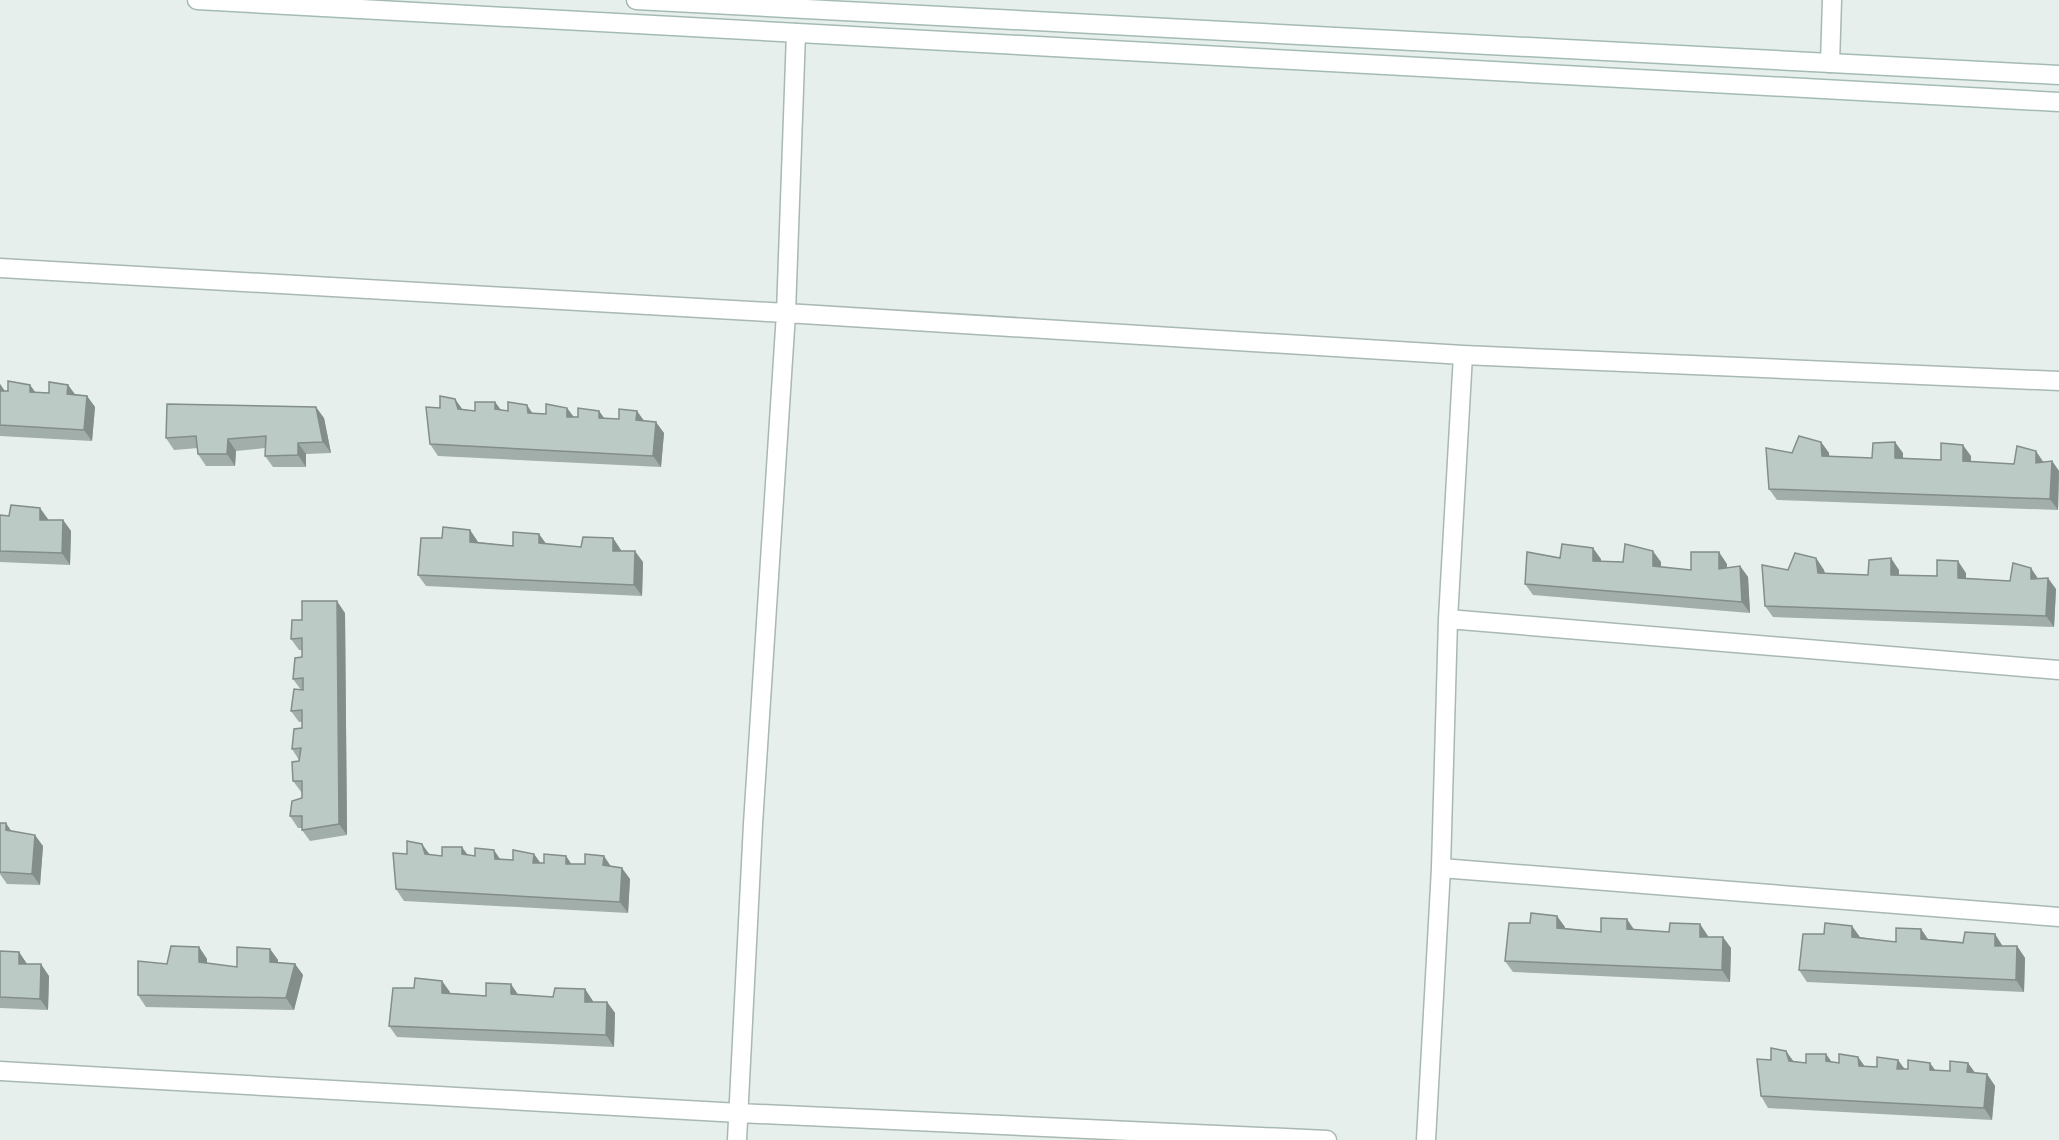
<svg xmlns="http://www.w3.org/2000/svg" width="2059" height="1140" font-family="'Source Sans 3',sans-serif">
<style>
.lines{fill:none;stroke-linecap:round;stroke-linejoin:round}
.street-casing{stroke:#a8b8b2;stroke-width:21}
.secondary-casing{stroke:#a4bbb3;stroke-width:21}
.street{stroke:#fff;stroke-width:18}
.secondary{stroke:#fff;stroke-width:18}
.wall{fill:#a1aea9}
.shaded-wall{fill:#838d89}
.building{fill:#bbcac4;stroke:#838d89;stroke-width:1.5}
</style>
<rect width="100%" height="100%" fill="#e6efeb"/>
<g class="lines">
<defs>
<path id="street" d="M 1830,63 L 1832,0
M 0,268 L 786,313 L 1463,355 L 2059,381
M 1448,619 L 2059,670
M 1441,868 L 2059,917
M 0,1071 L 739,1113 L 1327,1140
M 737,1140 L 753,824 L 786,313 L 796,33
M 1426,1140 L 1441,868 L 1448,619 L 1463,355"/>
<path id="secondary" d="M 197,0 L 2059,102
M 636,0 L 2059,75"/>
</defs>
<use href="#street" class="street-casing"/>
<use href="#secondary" class="secondary-casing"/>
<use href="#street" class="street"/>
<use href="#secondary" class="secondary"/>
</g>
<path class="wall" d="M 0,384 L 5,391 L 8,391 L 30,385 L 35,392 L 49,393 L 68,385 L 75,394 L 87,396 L 95,407 L 92,441 L 0,436 Z
M 495,402 L 501,410 L 546,414 L 567,408 L 574,417 L 578,417 L 599,411 L 604,418 L 644,421 L 664,433 L 661,467 L 438,456 L 430,444 L 462,409 L 475,411 Z
M 324,418 L 331,453 L 306,454 L 306,467 L 273,467 L 265,456 L 265,448 L 236,451 L 235,466 L 206,466 L 198,454 L 198,448 L 174,450 L 166,438 Z
M 1821,442 L 1829,453 L 1829,456 L 1872,458 L 1903,453 L 1903,458 L 1941,460 L 1971,456 L 1971,462 L 2014,464 L 2052,461 L 2059,471 L 2058,510 L 1777,500 L 1769,489 L 1792,453 Z
M 0,515 L 48,519 L 48,520 L 63,520 L 71,531 L 70,565 L 0,562 Z
M 470,530 L 478,542 L 513,546 L 539,534 L 546,544 L 581,547 L 613,538 L 621,551 L 643,562 L 642,596 L 426,586 L 418,575 L 442,538 Z
M 1560,558 L 1601,559 L 1601,561 L 1623,562 L 1661,562 L 1661,567 L 1691,570 L 1727,564 L 1727,568 L 1740,566 L 1748,577 L 1750,613 L 1533,595 L 1525,584 Z
M 1816,558 L 1824,570 L 1825,573 L 1868,575 L 1899,570 L 1899,575 L 1937,576 L 1966,573 L 1966,578 L 2010,581 L 2039,579 L 2056,589 L 2054,627 L 1773,617 L 1765,606 L 1788,570 Z
M 345,613 L 347,835 L 310,841 L 302,830 L 302,828 L 298,828 L 290,816 L 302,798 L 302,793 L 293,781 L 299,760 L 292,749 L 302,728 L 302,722 L 299,722 L 291,711 L 301,690 L 293,679 L 302,657 L 302,650 L 299,650 L 291,639 L 302,620 Z
M 0,823 L 11,831 L 43,846 L 40,885 L 7,884 L 0,874 Z
M 407,854 L 442,856 L 467,855 L 513,860 L 534,854 L 540,863 L 544,863 L 566,856 L 571,864 L 611,866 L 630,879 L 628,913 L 404,901 L 396,889 Z
M 1700,924 L 1708,937 L 1731,948 L 1730,982 L 1513,972 L 1505,961 L 1565,927 L 1565,928 L 1601,932 L 1634,930 L 1669,932 Z
M 1921,929 L 1928,939 L 2002,945 L 2002,946 L 2017,946 L 2025,958 L 2024,992 L 1807,982 L 1799,970 L 1860,937 L 1896,942 Z
M 199,947 L 207,959 L 207,963 L 237,967 L 270,949 L 278,960 L 278,963 L 295,964 L 303,975 L 294,1010 L 146,1007 L 138,995 L 167,964 Z
M 0,951 L 19,952 L 27,964 L 49,976 L 48,1010 L 0,1008 Z
M 442,981 L 450,993 L 486,996 L 519,995 L 553,997 L 585,989 L 593,1002 L 607,1002 L 615,1013 L 614,1047 L 397,1037 L 389,1026 L 414,988 Z
M 1858,1057 L 1864,1066 L 1877,1067 L 1898,1060 L 1905,1069 L 1908,1069 L 1930,1063 L 1935,1071 L 1987,1074 L 1995,1086 L 1992,1120 L 1768,1108 L 1761,1096 L 1793,1061 L 1806,1063 L 1831,1062 L 1839,1063 Z"/>
<path class="shaded-wall" d="M 0,384 L 6,393 L 0,395 Z
M 30,385 L 38,396 L 30,392 Z
M 68,385 L 76,396 L 67,394 Z
M 87,396 L 95,407 L 92,441 L 84,430 Z
M 455,399 L 463,410 L 458,409 Z
M 495,402 L 503,413 L 495,409 Z
M 527,405 L 535,417 L 528,413 Z
M 316,407 L 324,418 L 331,453 L 323,442 Z
M 567,408 L 575,419 L 567,417 Z
M 599,411 L 607,422 L 599,418 Z
M 637,411 L 645,422 L 636,420 Z
M 656,422 L 664,433 L 661,467 L 653,456 Z
M 228,439 L 236,451 L 235,466 L 227,454 Z
M 1821,442 L 1829,453 L 1830,467 L 1822,456 Z
M 1895,442 L 1903,453 L 1903,469 L 1895,458 Z
M 298,443 L 306,454 L 306,467 L 298,455 Z
M 1963,445 L 1971,456 L 1971,473 L 1963,461 Z
M 2036,451 L 2044,463 L 2036,463 Z
M 2052,461 L 2059,471 L 2058,510 L 2050,499 Z
M 40,508 L 48,519 L 48,531 L 40,520 Z
M 63,520 L 71,531 L 70,565 L 62,553 Z
M 470,530 L 478,542 L 478,553 L 470,542 Z
M 539,534 L 547,545 L 539,543 Z
M 613,538 L 621,550 L 621,562 L 613,551 Z
M 1593,548 L 1601,559 L 1601,572 L 1593,561 Z
M 635,551 L 643,562 L 642,596 L 634,585 Z
M 1653,551 L 1661,562 L 1661,577 L 1653,566 Z
M 1719,552 L 1727,564 L 1727,580 L 1719,569 Z
M 1816,558 L 1824,570 L 1826,584 L 1818,573 Z
M 1891,558 L 1899,570 L 1899,586 L 1891,575 Z
M 1958,561 L 1966,573 L 1966,589 L 1958,578 Z
M 1740,566 L 1748,577 L 1750,613 L 1742,602 Z
M 2031,568 L 2039,580 L 2031,579 Z
M 2048,578 L 2056,589 L 2054,627 L 2046,616 Z
M 337,601 L 345,613 L 347,835 L 339,824 Z
M 6,823 L 14,835 L 6,830 Z
M 35,835 L 43,846 L 40,885 L 32,874 Z
M 422,844 L 430,855 L 425,854 Z
M 462,847 L 470,858 L 462,854 Z
M 494,850 L 502,862 L 495,859 Z
M 534,854 L 542,865 L 533,863 Z
M 566,856 L 574,868 L 566,864 Z
M 604,856 L 612,868 L 603,865 Z
M 622,868 L 630,879 L 628,913 L 620,902 Z
M 1557,916 L 1565,927 L 1565,939 L 1557,928 Z
M 1627,919 L 1635,931 L 1627,929 Z
M 1700,924 L 1708,936 L 1708,948 L 1700,937 Z
M 1852,926 L 1860,937 L 1860,949 L 1852,937 Z
M 1921,929 L 1929,941 L 1921,939 Z
M 1995,934 L 2002,945 L 2002,958 L 1995,946 Z
M 1723,937 L 1731,948 L 1730,982 L 1722,970 Z
M 2017,946 L 2025,958 L 2024,992 L 2016,980 Z
M 199,947 L 207,959 L 207,974 L 199,962 Z
M 270,949 L 278,960 L 278,974 L 270,962 Z
M 19,952 L 27,964 L 27,976 L 19,964 Z
M 41,964 L 49,976 L 48,1010 L 40,999 Z
M 295,964 L 303,975 L 294,1010 L 286,998 Z
M 442,981 L 450,992 L 450,1004 L 442,993 Z
M 511,984 L 519,996 L 511,994 Z
M 585,989 L 593,1001 L 593,1013 L 585,1002 Z
M 607,1002 L 615,1013 L 614,1047 L 606,1035 Z
M 1786,1051 L 1794,1062 L 1789,1061 Z
M 1826,1054 L 1834,1065 L 1826,1061 Z
M 1858,1057 L 1866,1068 L 1859,1066 Z
M 1898,1060 L 1906,1072 L 1897,1069 Z
M 1930,1063 L 1938,1074 L 1930,1070 Z
M 1968,1063 L 1976,1074 L 1967,1072 Z
M 1987,1074 L 1995,1086 L 1992,1120 L 1984,1108 Z"/>
<path class="building" d="M 8,381 L 30,385 L 30,392 L 49,393 L 49,382 L 68,385 L 67,394 L 87,396 L 84,430 L 0,425 L 0,391 L 8,391 Z
M 440,396 L 455,399 L 458,409 L 475,411 L 475,402 L 495,402 L 495,409 L 508,411 L 508,402 L 527,405 L 528,413 L 546,414 L 546,404 L 567,408 L 567,417 L 578,417 L 578,408 L 599,411 L 599,418 L 619,419 L 619,409 L 637,411 L 636,420 L 656,422 L 653,456 L 430,444 L 426,407 L 440,408 Z
M 167,404 L 316,407 L 323,442 L 298,443 L 298,455 L 265,456 L 266,436 L 228,439 L 227,454 L 198,454 L 196,436 L 166,438 Z
M 1799,436 L 1821,442 L 1822,456 L 1872,458 L 1873,443 L 1895,442 L 1895,458 L 1941,460 L 1941,443 L 1963,445 L 1963,461 L 2014,464 L 2017,446 L 2036,451 L 2036,463 L 2052,461 L 2050,499 L 1769,489 L 1766,448 L 1792,453 Z
M 11,505 L 40,508 L 40,520 L 63,520 L 62,553 L 0,551 L 0,515 L 9,516 Z
M 443,527 L 470,530 L 470,542 L 513,546 L 513,532 L 539,534 L 539,543 L 581,547 L 583,537 L 613,538 L 613,551 L 635,551 L 634,585 L 418,575 L 421,538 L 442,538 Z
M 1562,544 L 1593,548 L 1593,561 L 1623,562 L 1625,544 L 1653,551 L 1653,566 L 1691,570 L 1691,552 L 1719,552 L 1719,569 L 1740,566 L 1742,602 L 1525,584 L 1527,552 L 1560,558 Z
M 1795,553 L 1816,558 L 1818,573 L 1868,575 L 1869,560 L 1891,558 L 1891,575 L 1937,576 L 1937,560 L 1958,561 L 1958,578 L 2010,581 L 2013,563 L 2031,568 L 2031,579 L 2048,578 L 2046,616 L 1765,606 L 1762,565 L 1788,570 Z
M 302,601 L 337,601 L 339,824 L 302,830 L 302,816 L 290,816 L 292,801 L 302,798 L 302,781 L 293,781 L 292,762 L 299,761 L 301,748 L 292,749 L 294,729 L 302,728 L 302,710 L 291,711 L 294,689 L 303,690 L 303,678 L 293,679 L 295,658 L 302,657 L 302,638 L 291,639 L 292,620 L 302,620 Z
M 0,823 L 6,823 L 6,830 L 35,835 L 32,874 L 0,872 Z
M 407,841 L 422,844 L 425,854 L 442,856 L 442,847 L 462,847 L 462,854 L 475,856 L 475,848 L 494,850 L 495,859 L 513,860 L 513,850 L 534,854 L 533,863 L 544,863 L 544,854 L 566,856 L 566,864 L 585,864 L 585,854 L 604,856 L 603,865 L 622,868 L 620,902 L 396,889 L 393,853 L 407,854 Z
M 1531,913 L 1557,916 L 1557,928 L 1601,932 L 1601,918 L 1627,919 L 1627,929 L 1669,932 L 1670,923 L 1700,924 L 1700,937 L 1723,937 L 1722,970 L 1505,961 L 1509,923 L 1530,923 Z
M 1825,923 L 1852,926 L 1852,937 L 1896,942 L 1896,928 L 1921,929 L 1921,939 L 1963,943 L 1965,932 L 1995,934 L 1995,946 L 2017,946 L 2016,980 L 1799,970 L 1803,934 L 1824,934 Z
M 171,946 L 199,947 L 199,962 L 237,967 L 237,947 L 270,949 L 270,962 L 295,964 L 286,998 L 138,995 L 138,961 L 167,964 Z
M 0,951 L 19,952 L 19,964 L 41,964 L 40,999 L 0,997 Z
M 415,978 L 442,981 L 442,993 L 486,996 L 486,983 L 511,984 L 511,994 L 553,997 L 555,988 L 585,989 L 585,1002 L 607,1002 L 606,1035 L 389,1026 L 393,988 L 414,988 Z
M 1771,1048 L 1786,1051 L 1789,1061 L 1806,1063 L 1806,1054 L 1826,1054 L 1826,1061 L 1839,1063 L 1839,1054 L 1858,1057 L 1859,1066 L 1877,1067 L 1877,1057 L 1898,1060 L 1897,1069 L 1908,1069 L 1908,1060 L 1930,1063 L 1930,1070 L 1950,1071 L 1950,1061 L 1968,1063 L 1967,1072 L 1987,1074 L 1984,1108 L 1761,1096 L 1757,1059 L 1771,1060 Z"/>
</svg>
